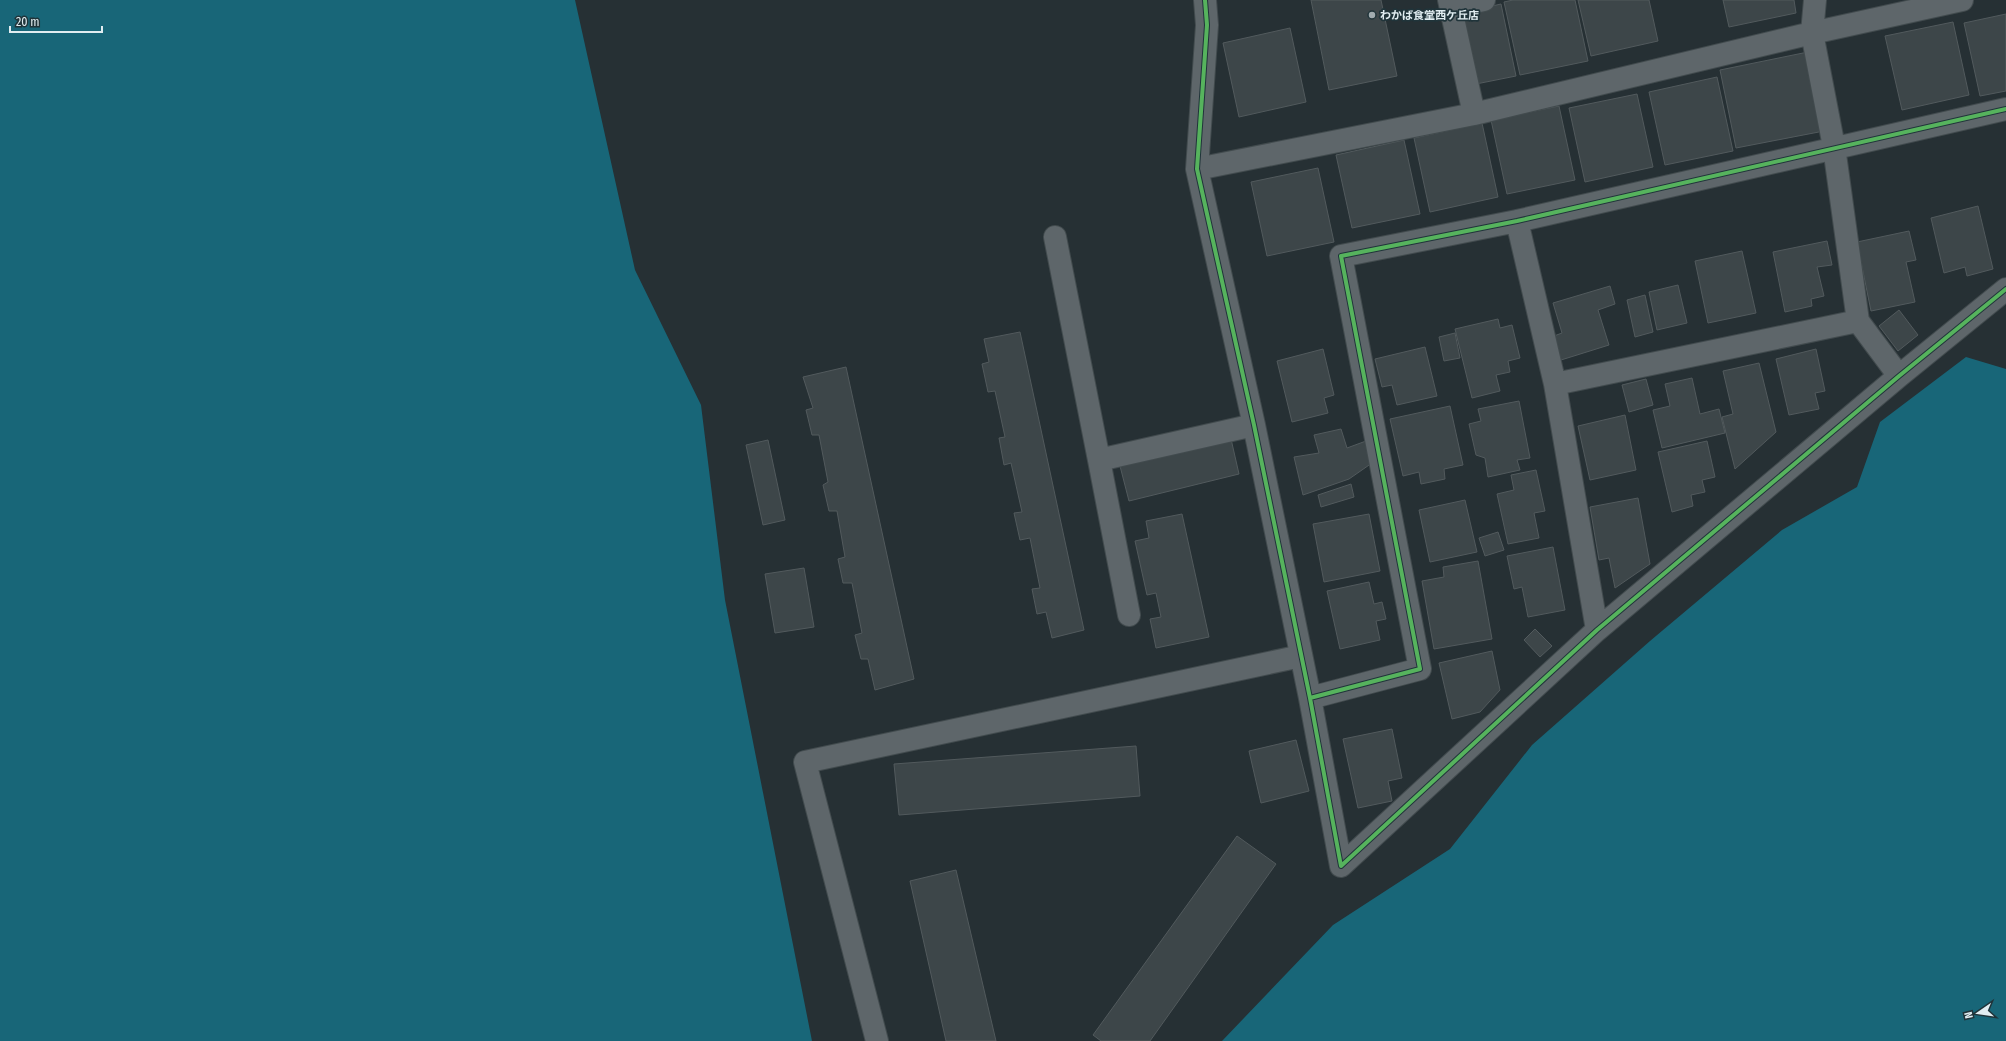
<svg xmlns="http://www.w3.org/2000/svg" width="2006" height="1041" font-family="'Fira Sans Condensed','Noto Sans JP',sans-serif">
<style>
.forest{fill:#186678}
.building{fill:#3d4649;stroke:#525a5d}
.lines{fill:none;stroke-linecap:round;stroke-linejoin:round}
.minor-casing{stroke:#424b4e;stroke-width:24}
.minor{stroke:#5e666a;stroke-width:22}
.cycleway-casing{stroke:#20343a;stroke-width:6}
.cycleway{stroke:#56b35d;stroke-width:4}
.poi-dot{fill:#a0abaf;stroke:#20343a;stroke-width:1.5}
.labels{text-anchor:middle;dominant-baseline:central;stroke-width:3.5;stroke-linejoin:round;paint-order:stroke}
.poi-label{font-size:11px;font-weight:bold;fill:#e1edf1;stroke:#20343a;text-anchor:start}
</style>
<rect width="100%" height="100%" fill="#263034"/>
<path class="forest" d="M 0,0 L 575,0 L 635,270 L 701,405 L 725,600 L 812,1041 L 0,1041 Z
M 1966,357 L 2006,369 L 2006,1041 L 1222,1041 L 1333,925 L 1450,849 L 1532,745 L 1650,641 L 1782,530 L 1857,487 L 1880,422 Z"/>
<path class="building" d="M 1311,0 L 1381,0 L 1397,76 L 1329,90 Z
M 1513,0 L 1575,0 L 1588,61 L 1520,75 L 1504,2 Z
M 1578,0 L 1649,0 L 1658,41 L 1591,56 Z
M 1723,0 L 1794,0 L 1796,13 L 1729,27 Z
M 1501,4 L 1516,76 L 1476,84 L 1461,13 Z
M 2006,14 L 2006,91 L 1980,96 L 1964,23 Z
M 1953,22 L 1969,95 L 1902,110 L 1885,36 Z
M 1290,28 L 1306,102 L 1239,117 L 1223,43 Z
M 1808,52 L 1824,131 L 1736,148 L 1720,70 Z
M 1717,77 L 1733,151 L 1665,165 L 1649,92 Z
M 1637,94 L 1653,167 L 1585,182 L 1569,108 Z
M 1559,106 L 1575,180 L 1507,194 L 1491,120 Z
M 1482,123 L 1498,197 L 1430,212 L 1414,138 Z
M 1404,140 L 1420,214 L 1352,228 L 1336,155 Z
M 1318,168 L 1334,242 L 1267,256 L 1251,182 Z
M 1978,206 L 1993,269 L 1967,276 L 1965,267 L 1944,273 L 1931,218 Z
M 1909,231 L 1916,260 L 1906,262 L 1915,302 L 1871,311 L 1857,242 Z
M 1827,241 L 1832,265 L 1817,267 L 1824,296 L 1811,299 L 1812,306 L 1785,312 L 1773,252 Z
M 1742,251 L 1756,313 L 1708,323 L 1695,261 Z
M 1678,285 L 1687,323 L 1657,330 L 1649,292 Z
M 1610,286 L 1615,304 L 1598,310 L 1609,345 L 1561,360 L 1554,336 L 1562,333 L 1553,303 Z
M 1645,295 L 1653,332 L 1635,337 L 1627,300 Z
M 1899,310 L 1918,335 L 1898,351 L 1879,326 Z
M 1498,319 L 1500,328 L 1512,325 L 1520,358 L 1508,361 L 1510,372 L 1496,375 L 1500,391 L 1472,398 L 1455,329 Z
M 1020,332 L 1084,630 L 1052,638 L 1046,612 L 1037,614 L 1032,589 L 1040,588 L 1030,538 L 1020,540 L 1014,513 L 1022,512 L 1011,463 L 1004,465 L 999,438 L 1005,437 L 995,391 L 988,392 L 982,364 L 989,362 L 984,339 Z
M 1455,333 L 1460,358 L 1444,361 L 1439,337 Z
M 1425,347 L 1437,396 L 1397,405 L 1392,385 L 1382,387 L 1375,359 Z
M 1323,349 L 1334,395 L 1324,398 L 1328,413 L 1292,422 L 1277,361 Z
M 1816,349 L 1825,391 L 1815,393 L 1819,409 L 1789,415 L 1776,359 Z
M 1759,363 L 1776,432 L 1735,469 L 1722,417 L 1733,414 L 1723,371 Z
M 846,367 L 914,679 L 875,690 L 868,659 L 861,659 L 855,635 L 862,633 L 852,583 L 843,583 L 838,559 L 845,557 L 837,511 L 829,511 L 823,485 L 828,482 L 819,435 L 812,435 L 806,410 L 813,408 L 803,377 Z
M 1692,378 L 1700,414 L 1719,409 L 1725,433 L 1662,448 L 1653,410 L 1670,406 L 1665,384 Z
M 1646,379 L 1653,405 L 1629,412 L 1622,385 Z
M 1519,401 L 1530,458 L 1517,460 L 1520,470 L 1488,477 L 1485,458 L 1476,455 L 1469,424 L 1481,421 L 1478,409 Z
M 1450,406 L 1463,465 L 1444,469 L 1445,479 L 1421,484 L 1419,472 L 1403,476 L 1390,419 Z
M 1625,415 L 1636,470 L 1590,480 L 1578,426 Z
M 1341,429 L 1347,448 L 1366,441 L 1372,463 L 1349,479 L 1303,495 L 1294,457 L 1319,453 L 1314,435 Z
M 1231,439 L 1239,474 L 1129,501 L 1120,466 Z
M 768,440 L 785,520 L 763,525 L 746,445 Z
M 1707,441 L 1715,477 L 1702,480 L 1705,492 L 1691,495 L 1693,506 L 1672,512 L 1658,452 Z
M 1536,470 L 1545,511 L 1534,513 L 1539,538 L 1508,544 L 1497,494 L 1514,490 L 1511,475 Z
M 1351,484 L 1354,497 L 1321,507 L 1318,495 Z
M 1638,498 L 1650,564 L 1615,588 L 1609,558 L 1599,560 L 1590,507 Z
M 1465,500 L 1477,552 L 1430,562 L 1419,510 Z
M 1182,514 L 1209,637 L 1156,648 L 1150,619 L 1161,617 L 1156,593 L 1147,595 L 1135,541 L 1149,538 L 1146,521 Z
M 1369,514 L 1380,571 L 1324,582 L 1313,524 Z
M 1498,532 L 1504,550 L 1485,556 L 1479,538 Z
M 1553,547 L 1565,610 L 1528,617 L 1522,587 L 1514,589 L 1507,556 Z
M 1478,561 L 1492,639 L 1434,649 L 1422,581 L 1444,577 L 1443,567 Z
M 804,568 L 814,627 L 775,633 L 765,574 Z
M 1369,582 L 1374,604 L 1382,602 L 1386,619 L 1376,621 L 1380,640 L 1340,649 L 1327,591 Z
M 1535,629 L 1552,646 L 1540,657 L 1524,640 Z
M 1492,651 L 1500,690 L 1480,712 L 1452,719 L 1439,663 Z
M 1392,729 L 1402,778 L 1388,781 L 1392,801 L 1358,808 L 1343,739 Z
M 1296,740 L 1309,791 L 1261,803 L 1249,751 Z
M 1136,746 L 1140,796 L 899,815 L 894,764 Z
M 1237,836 L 1276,864 L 1150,1041 L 1101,1041 L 1093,1035 Z
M 956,870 L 996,1041 L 946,1041 L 910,881 Z"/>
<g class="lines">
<defs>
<path id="minor" d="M 1205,0 L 1207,25 L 1197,169 L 1254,425 L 1310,698 L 1341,866 L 1597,630 L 1899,376 L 2006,289
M 1449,0 L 1474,114
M 1815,0 L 1812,33 L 1834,147 L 1858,321
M 1451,7 L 1484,0
M 1197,169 L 1474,114 L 1812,33 L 1962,0
M 1517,221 L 1555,384 L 1597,630
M 1055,237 L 1099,460 L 1254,425
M 1555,384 L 1858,321 L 1899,376
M 1099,460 L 1129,615
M 1310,698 L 1420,669 L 1341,256 L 1517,221 L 2006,109
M 877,1041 L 805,762 L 1301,656"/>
</defs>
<use href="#minor" class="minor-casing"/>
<use href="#minor" class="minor"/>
<defs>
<path id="cycleway" d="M 1205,0 L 1207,25 L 1197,169 L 1254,425 L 1310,698 L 1341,866 L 1597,630 L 1899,376 L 2006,289
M 1310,698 L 1420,669 L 1341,256 L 1517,221 L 2006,109"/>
</defs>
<use href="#cycleway" class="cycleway-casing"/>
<use href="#cycleway" class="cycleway"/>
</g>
<circle class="poi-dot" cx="1372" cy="15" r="4"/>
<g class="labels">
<g class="poi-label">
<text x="1380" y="15">わかば食堂西ケ丘店</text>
</g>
</g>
<g transform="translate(1978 1013) rotate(257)" stroke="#20343a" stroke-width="3" paint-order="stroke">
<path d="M0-3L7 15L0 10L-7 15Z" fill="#e1edf1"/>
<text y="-6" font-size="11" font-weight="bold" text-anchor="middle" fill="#e1edf1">N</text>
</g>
<path d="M10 26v6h92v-6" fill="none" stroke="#e1edf1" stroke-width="2"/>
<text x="16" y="26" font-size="12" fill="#e1edf1" stroke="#20343a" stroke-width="3" paint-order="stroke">20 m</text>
</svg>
